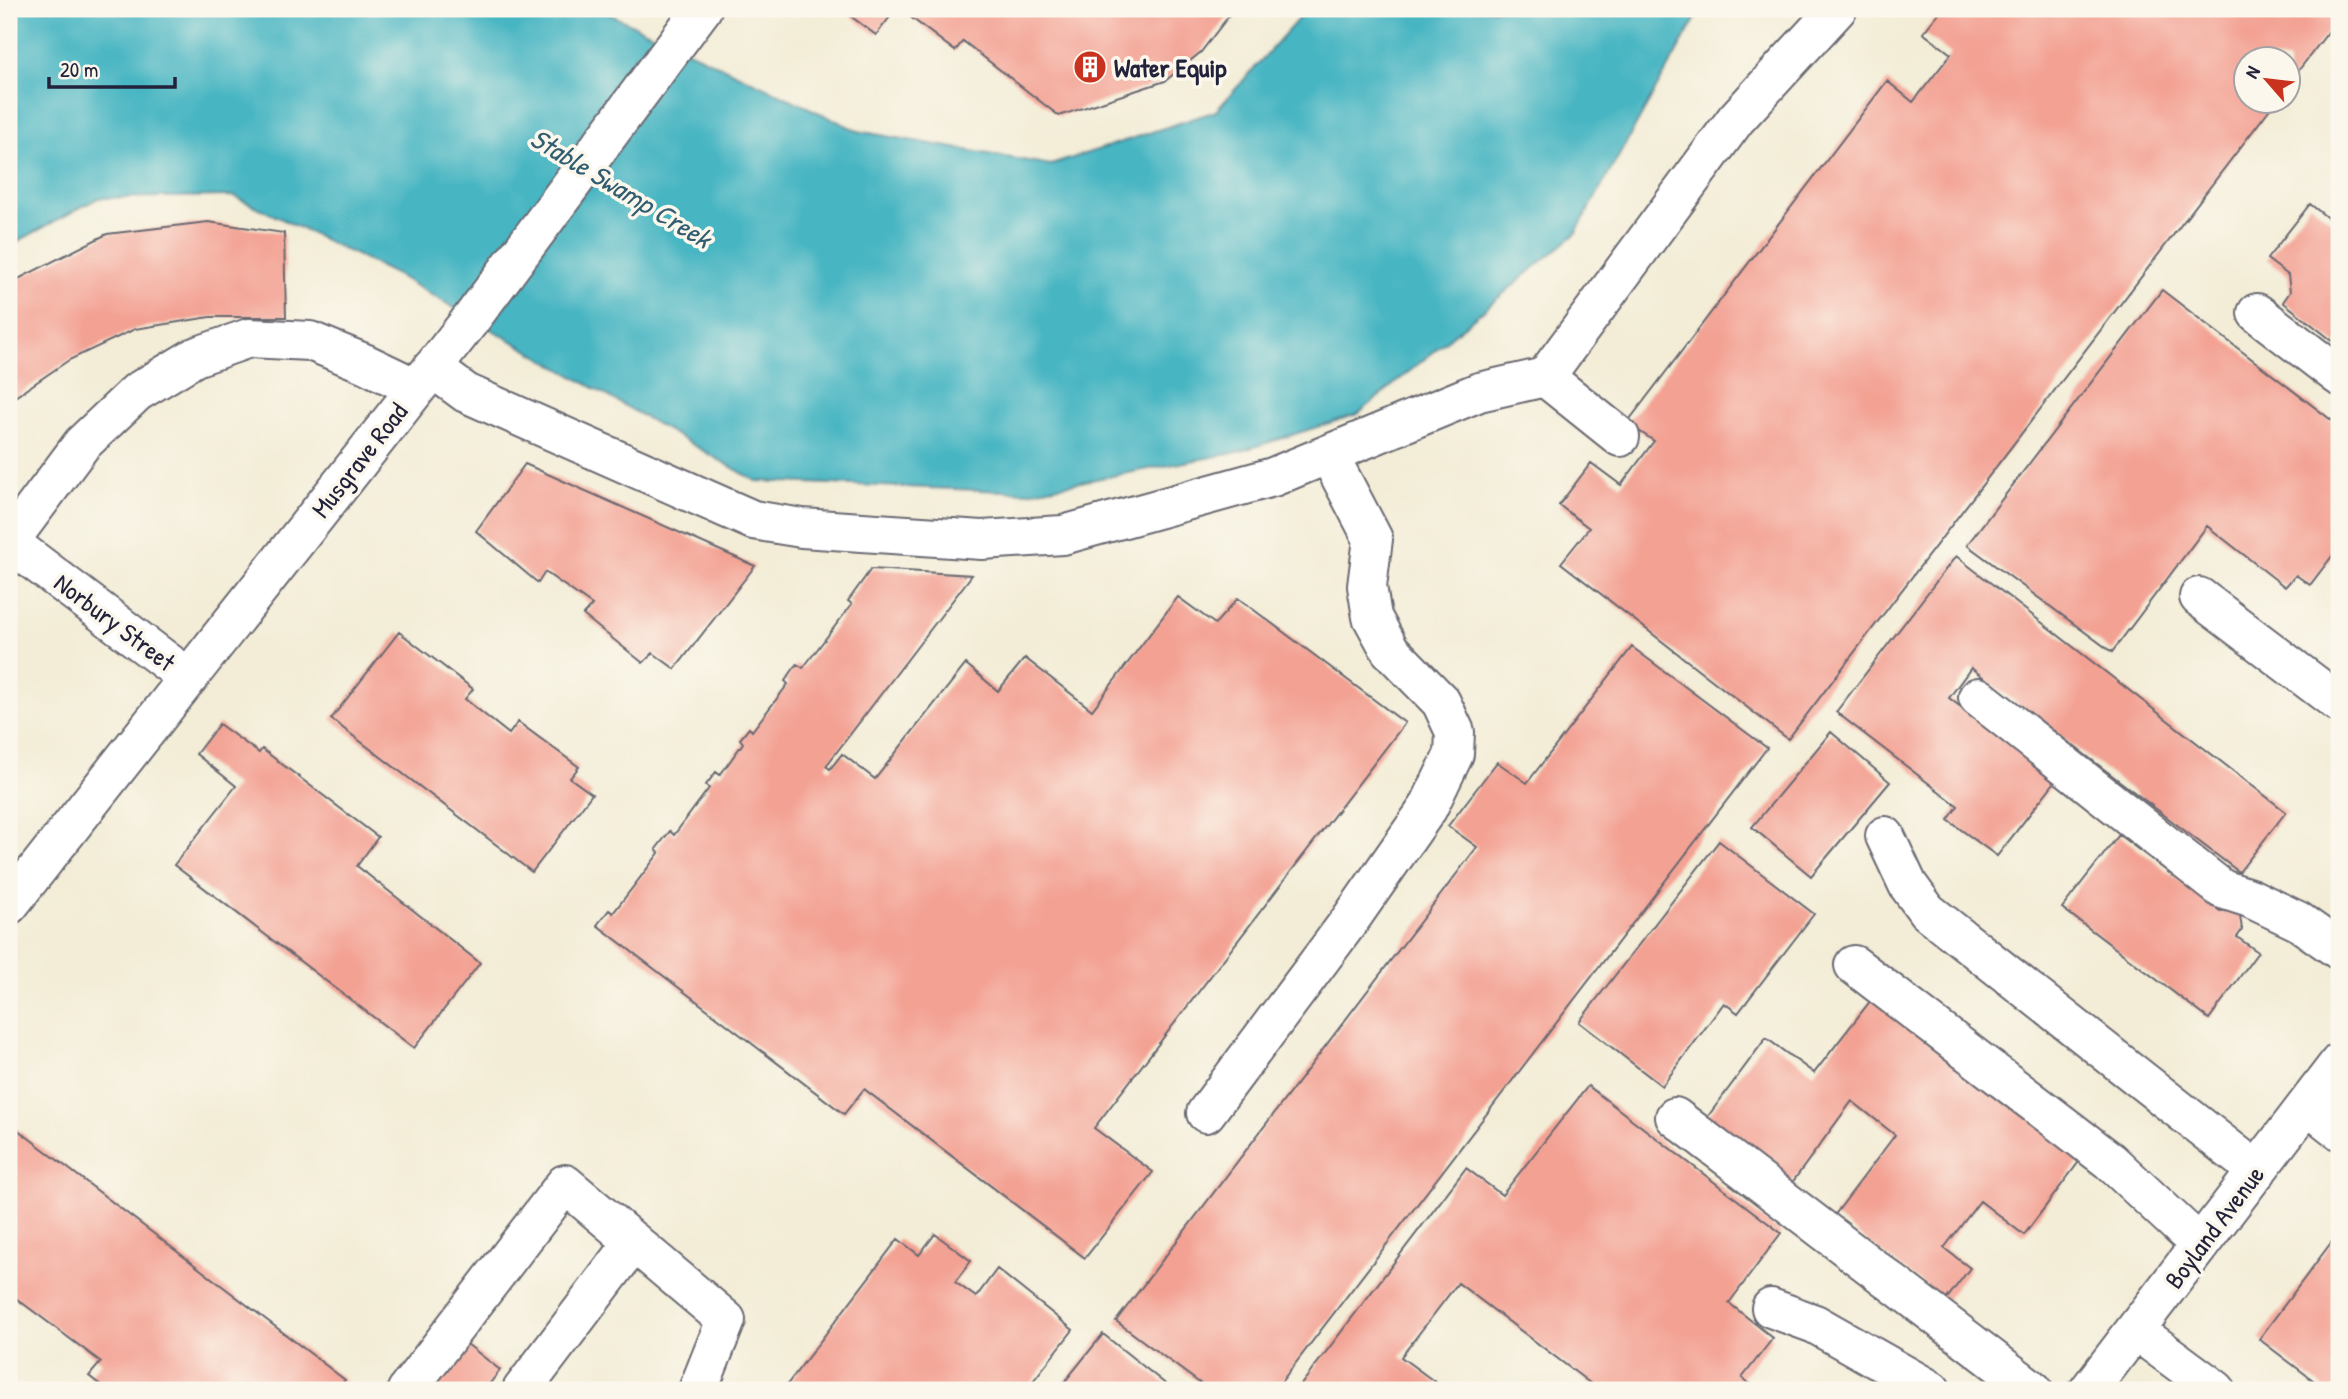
<svg xmlns="http://www.w3.org/2000/svg" width="2348" height="1399" font-family="'Patrick Hand',sans-serif">
<style>
.water{fill:#47b5c2;stroke:#346c7e;stroke-width:2}
.building{fill:#f3a193}
.lines{fill:none;stroke-linecap:round;stroke-linejoin:round}
.minor-casing{stroke:#6b6972;stroke-width:42}
.minor{stroke:#fff;stroke-width:38}
.labels{text-anchor:middle;dominant-baseline:central;stroke-width:7;stroke-linejoin:round;paint-order:stroke}
.poi-label{font-size:26px;font-weight:bold;fill:#22223b;stroke:#fbf7ec;text-anchor:start}
.street-label{font-size:26px;fill:#22223b;stroke:#fbf7ec}
.water-label{font-size:28px;font-style:italic;fill:#315d71;stroke:#fbf7ec}
</style>
<rect width="100%" height="100%" fill="#fbf7ec"/>
<filter id="ink" filterUnits="userSpaceOnUse"><feTurbulence type="fractalNoise" baseFrequency=".0143" numOctaves="2"/><feDisplacementMap in="SourceGraphic" scale="14" xChannelSelector="R" yChannelSelector="G"/><feConvolveMatrix kernelMatrix="1 2 1 2 8 2 1 2 1" color-interpolation-filters="sRGB"/></filter>
<filter id="wash" filterUnits="userSpaceOnUse"><feTurbulence type="fractalNoise" baseFrequency=".00686" numOctaves="4" result="noise"/><feDisplacementMap in="SourceGraphic" scale="28" xChannelSelector="R" yChannelSelector="G"/><feGaussianBlur stdDeviation="1.57" result="paint"/><feColorMatrix in="noise" values="0 0 0 0 0 0 0 0 0 0 0 0 0 0 0 0 0 1.4 0 .05"/><feComposite in="paint" operator="in"/></filter>
<g filter="url(#wash)">
<rect width="100%" height="100%" fill="#f3edd7"/>
<path class="water" d="M 9,9 L 599,9 L 858,131 L 1051,165 L 1216,111 L 1307,9 L 1701,9 L 1575,234 L 1358,414 L 1238,452 L 1028,492 L 756,481 L 395,274 L 234,196 L 98,198 L 9,246 Z"/>
<g id="blocks">
<path class="building" d="M 841,9 L 896,9 L 876,35 Z
M 900,9 L 1234,9 L 1201,52 L 1165,81 L 1059,116 L 963,41 L 955,51 Z
M 1942,9 L 2339,9 L 2339,18 L 2288,84 L 2288,60 L 2246,60 L 2246,102 L 2275,102 L 1788,739 L 1561,563 L 1589,528 L 1559,505 L 1591,463 L 1621,485 L 1654,441 L 1627,423 L 1887,81 L 1913,102 L 1951,54 L 1923,33 Z
M 2310,204 L 2339,227 L 2339,346 L 2283,302 L 2290,292 L 2288,275 L 2267,259 Z
M 208,222 L 284,233 L 286,317 L 210,317 L 135,329 L 69,360 L 9,401 L 9,286 L 16,280 L 107,234 Z
M 2162,290 L 2339,426 L 2339,547 L 2310,585 L 2296,575 L 2285,587 L 2207,526 L 2112,652 L 1967,545 Z
M 525,464 L 755,566 L 675,669 L 653,653 L 643,663 L 583,615 L 592,605 L 545,572 L 538,583 L 476,531 Z
M 1956,556 L 2286,812 L 2239,872 L 1971,668 L 1949,698 L 2057,779 L 1997,856 L 1948,820 L 1958,806 L 1836,712 Z
M 871,569 L 972,575 L 826,766 L 830,769 L 842,754 L 875,779 L 966,664 L 998,691 L 1025,658 L 1092,710 L 1178,597 L 1215,624 L 1238,598 L 1405,723 L 1094,1128 L 1153,1172 L 1085,1258 L 864,1089 L 844,1114 L 597,925 L 609,910 L 613,913 L 659,853 L 656,849 L 670,831 L 674,835 L 709,788 L 706,785 L 716,772 L 720,775 L 743,743 L 740,739 L 749,728 L 752,731 L 788,684 L 785,681 L 797,664 L 803,668 L 852,604 L 848,601 Z
M 399,632 L 473,689 L 465,699 L 509,734 L 518,722 L 579,767 L 570,778 L 592,794 L 532,872 L 331,719 Z
M 1632,647 L 1767,748 L 1275,1390 L 1209,1390 L 1116,1321 L 1477,847 L 1448,826 L 1497,762 L 1527,783 Z
M 219,724 L 259,753 L 262,749 L 378,837 L 357,866 L 480,963 L 414,1048 L 174,865 L 236,786 L 196,754 Z
M 1831,732 L 1890,782 L 1811,876 L 1752,827 Z
M 2119,835 L 2220,911 L 2230,910 L 2240,915 L 2242,930 L 2237,937 L 2258,952 L 2209,1019 L 2062,908 Z
M 1719,841 L 1814,914 L 1738,1013 L 1724,1003 L 1662,1086 L 1579,1022 Z
M 1875,995 L 2084,1155 L 2024,1235 L 1980,1201 L 1944,1248 L 1970,1268 L 1945,1301 L 1834,1216 L 1895,1135 L 1852,1101 L 1791,1184 L 1706,1119 L 1766,1038 L 1814,1073 Z
M 1588,1086 L 1781,1233 L 1729,1303 L 1773,1338 L 1742,1378 L 1757,1390 L 1599,1390 L 1458,1283 L 1401,1357 L 1446,1390 L 1297,1390 L 1466,1168 L 1502,1195 Z
M 9,1123 L 345,1380 L 337,1390 L 107,1390 L 89,1376 L 101,1362 L 9,1293 Z
M 2339,1232 L 2339,1390 L 2326,1390 L 2259,1339 Z
M 935,1234 L 971,1261 L 955,1282 L 976,1297 L 997,1269 L 1073,1330 L 1026,1390 L 783,1390 L 898,1239 L 919,1255 Z
M 1103,1334 L 1173,1390 L 1058,1390 Z
M 467,1344 L 500,1370 L 485,1390 L 431,1390 Z"/>
</g>
</g>
<g filter="url(#ink)">
<use href="#blocks" fill-opacity="0" stroke="#6b6972" stroke-width="2"/>
<g class="lines">
<defs>
<path id="minor" d="M 2257,313 L 2339,376
M 432,368 L 466,393 L 753,520 L 802,528 L 982,540 L 1063,535 L 1273,477 L 1479,392 L 1545,377 L 1620,437
M 1545,377 L 1736,119 L 1837,9
M 9,542 L 82,444 L 137,392 L 195,357 L 249,338 L 310,341 L 364,363 L 416,388
M 9,542 L 187,677
M 2199,597 L 2339,703
M 1978,697 L 2222,889 L 2250,898 L 2298,921 L 2339,950
M 1885,836 L 1908,885 L 1927,911 L 2257,1171
M 9,905 L 472,318 L 702,9
M 1854,965 L 2110,1161 L 2200,1245
M 2307,1105 L 2339,1130
M 1206,1113 L 1350,920 L 1428,808 L 1454,754 L 1455,732 L 1441,702 L 1390,650 L 1372,617 L 1367,586 L 1373,539 L 1329,455
M 1675,1117 L 2033,1390
M 1771,1308 L 1815,1324 L 1931,1390
M 2135,1330 L 2216,1390
M 407,1390 L 565,1184 L 726,1320 L 698,1390
M 522,1390 L 634,1242
M 2089,1390 L 2339,1063"/>
</defs>
<use href="#minor" class="minor-casing"/>
<use href="#minor" class="minor"/>
</g>
</g>
<defs>
<symbol id="building-disc" viewBox="-11 -11 22 22"><circle r="9.5" fill="#c8321e" stroke="#fbf7ec"/><path d="M-4-6H4V6H1V3H-1V6H-4ZM-2.5-4.3h1.7v1.8h-1.7ZM.8-4.3h1.7v1.8H.8ZM-2.5-1h1.7V.8h-1.7ZM.8-1h1.7V.8H.8Z" fill="#fff"/></symbol>
</defs>
<g fill-rule="evenodd">
<use href="#building-disc" x="1071" y="48" width="38" height="38"/>
</g>
<g class="labels">
<g class="poi-label">
<text x="1114" y="67">Water Equip</text>
</g>
<g class="street-label">
<text transform="translate(359 460) rotate(-52)">Musgrave Road</text>
<text transform="translate(115 622) rotate(37)">Norbury Street</text>
<text transform="translate(2214 1227) rotate(-53)">Boyland Avenue</text>
</g>
<g class="water-label">
<text transform="translate(621 188) rotate(31)">Stable Swamp Creek</text>
</g>
</g>
<rect width="2348" height="1399" fill="none" stroke="#fbf7ec" stroke-width="35"/>
<g transform="translate(2267 80) rotate(298)"><circle r="33" fill="#fbf7ec" stroke="#a4a2a5" stroke-width="2"/>
<path d="M0-5L12 26L0 18L-12 26Z" fill="#c8321e"/>
<text y="-10" font-size="19" font-weight="bold" text-anchor="middle" fill="#22223b">N</text>
</g>
<path d="M49 77v10h126v-10" fill="none" stroke="#22223b" stroke-width="3.5"/>
<text x="60" y="77" font-size="21" fill="#22223b" stroke="#fbf7ec" stroke-width="5" paint-order="stroke">20 m</text>
</svg>
